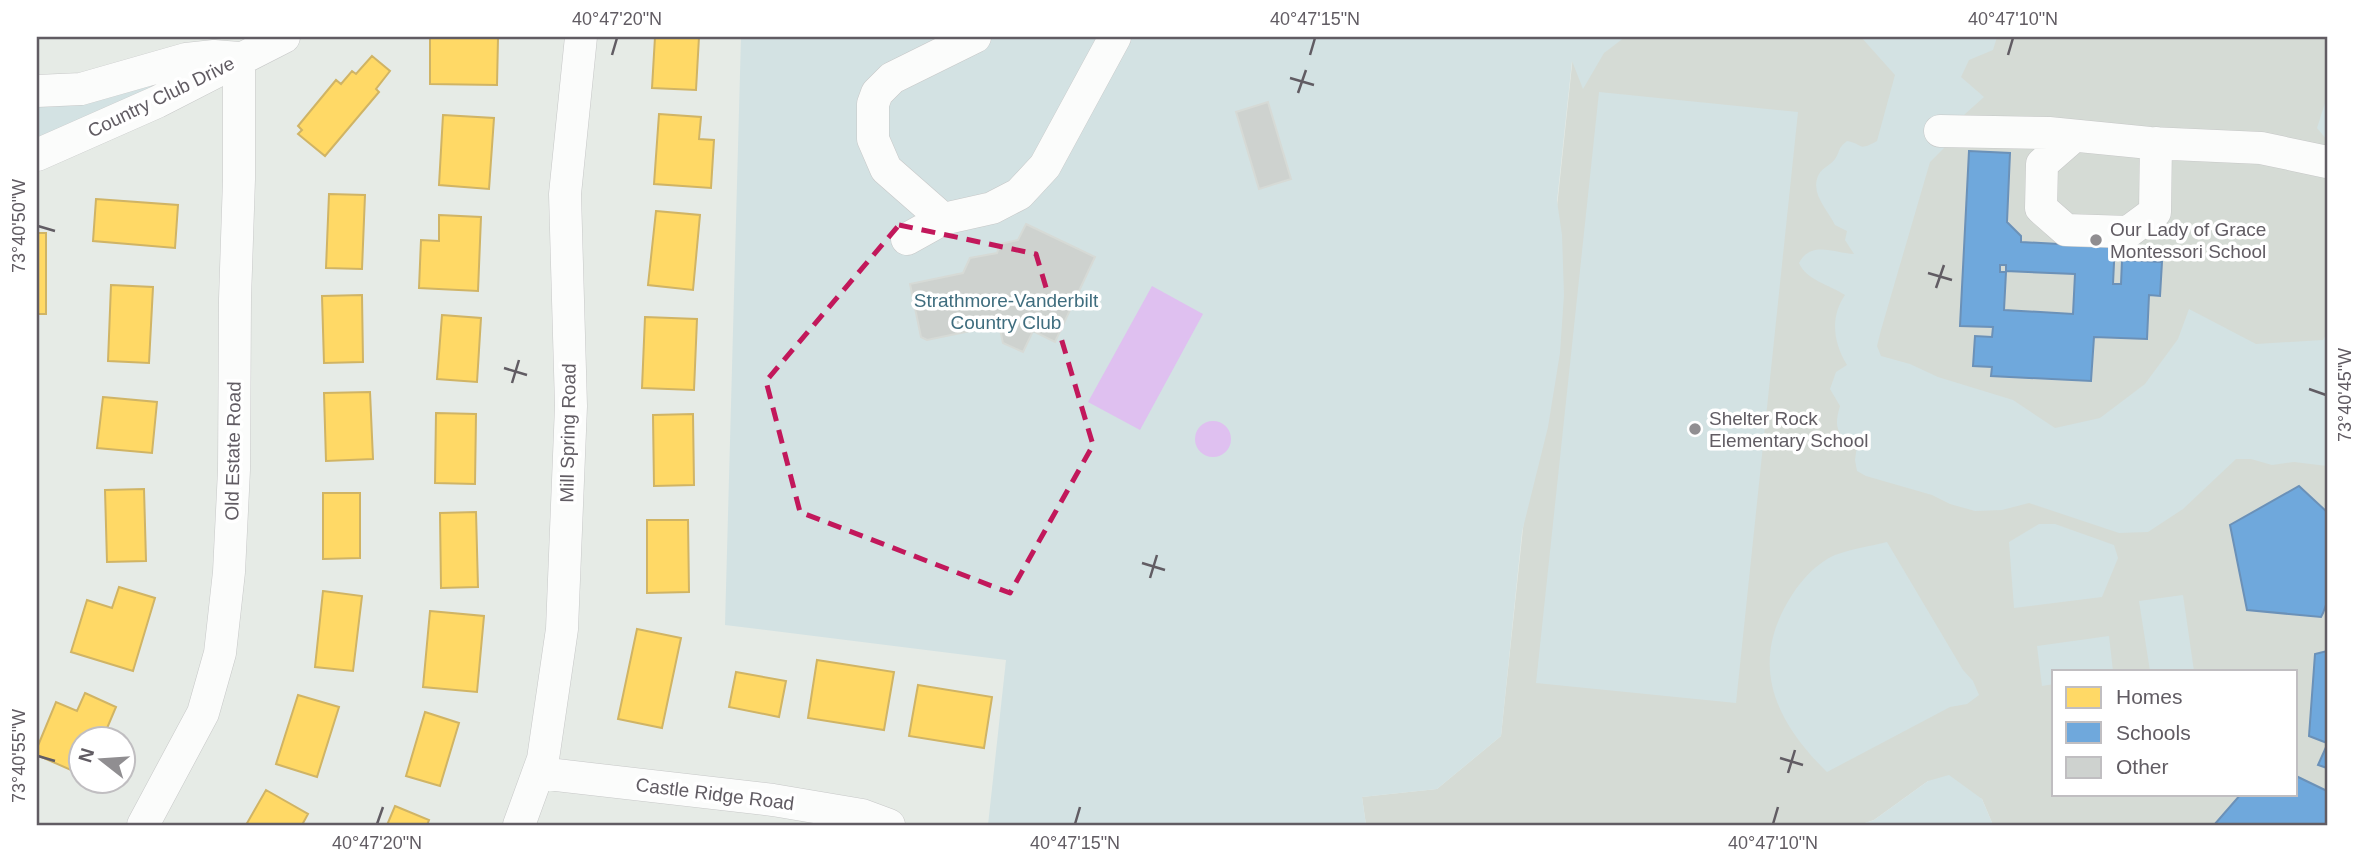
<svg xmlns="http://www.w3.org/2000/svg" width="2364" height="862" font-family="Arial,sans-serif">
<style>
.education{fill:#d5dbd5;fill-rule:evenodd}
.green{fill:#d3e2e3}
.water{fill:#dfc0f0}
.homes{fill:#ffd966;stroke:#d0b465;stroke-width:2}
.schools{fill:#6fa8dc;stroke:#6b91b8;stroke-width:2;fill-rule:evenodd}
.building{fill:#ced2cf;stroke:#d6dad6;stroke-width:2}
.lines{fill:none;stroke-linecap:round;stroke-linejoin:round}
.minor-casing{stroke:#c7c8c8;stroke-width:33}
.minor{stroke:#fbfcfb;stroke-width:32}
.marked{fill:none;stroke:#c2185b;stroke-width:5;stroke-dasharray:14 9;stroke-linejoin:round}
.ticks{fill:none;stroke:#615c63;stroke-width:2.5}
.poi-dot{fill:#908e91;stroke:#fff;stroke-width:2.5}
.labels{text-anchor:middle;dominant-baseline:central;stroke-width:7;stroke-linejoin:round;paint-order:stroke}
.street-label{font-size:19px;fill:#615c63;stroke:#fff}
.poi-label{font-size:19px;fill:#615c63;stroke:#fff;text-anchor:start}
.park-label{font-size:19px;fill:#3f6d7e;stroke:#fff}
.neatline{fill:none;stroke:#615c63;stroke-width:2.5}
.ticks-label{font-size:18px;text-anchor:middle;fill:#615c63}
</style>
<rect width="100%" height="100%" fill="#e6ebe6"/>
<path class="education" d="M 1575,37 L 2327,37 L 2327,825 L 1993,825 L 1982,799 L 1928,781 L 1874,820 L 1859,825 L 1366,825 L 1362,797 L 1437,789 L 1501,736 ZM 2054,671 L 2296,671 L 2296,794 L 2054,794 Z"/>
<path class="green" d="M 741,37 L 1625,37 L 1604,53 L 1583,89 L 1572,61 L 1557,201 L 1562,235 L 1564,295 L 1560,353 L 1548,427 L 1522,532 L 1501,736 L 1437,789 L 1362,797 L 1366,825 L 988,825 L 1006,660 L 725,625 Z
M 1861,37 L 1997,37 L 1993,50 L 1969,60 L 1961,77 L 1984,97 L 1965,114 L 1944,148 L 1930,162 L 1881,330 L 1877,346 L 1881,356 L 1910,364 L 1938,377 L 2013,400 L 2055,428 L 2100,418 L 2145,384 L 2178,339 L 2189,309 L 2256,344 L 2323,340 L 2327,332 L 2327,466 L 2294,462 L 2272,465 L 2251,459 L 2236,459 L 2183,509 L 2148,532 L 2119,533 L 2029,503 L 2002,510 L 1975,511 L 1950,504 L 1932,495 L 1866,476 L 1857,471 L 1855,460 L 1857,446 C 1838,436 1833,429 1840,406 L 1830,389 L 1836,372 L 1847,365 C 1833,342 1830,317 1845,295 C 1830,285 1806,280 1799,263 C 1811,240 1834,253 1854,254 L 1845,240 L 1847,231 L 1835,225 C 1828,210 1809,193 1819,174 C 1822,168 1831,165 1835,159 C 1841,150 1837,149 1847,141 C 1864,144 1857,152 1877,141 L 1895,75 Z
M 214,56 L 37,155 L 37,91 Z
M 1599,92 L 1798,112 L 1736,703 L 1536,683 Z
M 2327,102 L 2327,140 L 2317,128 L 2325,103 Z
M 2039,524 L 2055,524 L 2114,545 L 2118,558 L 2102,597 L 2014,608 L 2009,542 Z
M 1887,542 L 1963,670 L 1973,681 L 1979,695 L 1967,704 L 1950,707 L 1827,772 C 1774,720 1748,663 1792,595 C 1802,579 1817,563 1835,555 C 1851,549 1871,546 1887,542 Z
M 2183,595 L 2194,671 L 2150,671 L 2139,601 Z
M 2109,636 L 2113,671 L 2054,671 L 2054,684 L 2042,686 L 2037,646 Z
M 1949,775 L 1982,799 L 1993,825 L 1859,825 L 1874,820 L 1928,781 Z"/>
<path class="water" d="M 1152,286 L 1203,314 L 1140,430 L 1088,402 Z
M1195 439a18 18 0 1 1 36 0a18 18 0 1 1-36 0Z"/>
<path class="homes" d="M 430,37 L 498,38 L 497,85 L 430,84 Z
M 655,37 L 699,37 L 696,90 L 652,88 Z
M 372,56 L 390,71 L 376,89 L 379,92 L 325,156 L 298,134 L 302,130 L 298,126 L 336,80 L 341,84 L 352,71 L 356,74 Z
M 659,114 L 701,117 L 699,139 L 714,140 L 711,188 L 654,184 Z
M 443,115 L 494,118 L 489,189 L 439,185 Z
M 329,194 L 365,195 L 362,269 L 326,268 Z
M 96,199 L 178,205 L 175,248 L 93,241 Z
M 656,211 L 700,215 L 693,290 L 648,285 Z
M 439,215 L 481,217 L 478,291 L 419,288 L 421,240 L 439,241 Z
M 37,233 L 46,233 L 46,314 L 37,314 Z
M 111,285 L 153,287 L 149,363 L 108,361 Z
M 362,295 L 363,362 L 324,363 L 322,296 Z
M 442,315 L 481,318 L 477,382 L 437,379 Z
M 645,317 L 697,319 L 694,390 L 642,388 Z
M 370,392 L 373,459 L 326,461 L 324,393 Z
M 103,397 L 157,402 L 152,453 L 97,448 Z
M 436,413 L 476,414 L 475,484 L 435,483 Z
M 693,414 L 694,485 L 654,486 L 653,415 Z
M 144,489 L 146,561 L 107,562 L 105,490 Z
M 323,493 L 360,493 L 360,558 L 323,559 Z
M 476,512 L 478,587 L 441,588 L 440,513 Z
M 647,520 L 688,520 L 689,592 L 647,593 Z
M 119,587 L 155,598 L 133,671 L 71,652 L 87,600 L 112,608 Z
M 323,591 L 362,596 L 353,671 L 315,667 Z
M 430,611 L 484,616 L 477,692 L 423,687 Z
M 637,629 L 681,638 L 662,728 L 618,719 Z
M 817,660 L 894,672 L 884,730 L 808,718 Z
M 736,672 L 786,681 L 779,717 L 729,707 Z
M 918,685 L 992,697 L 984,748 L 909,736 Z
M 85,693 L 116,707 L 102,740 L 80,740 L 80,774 L 37,755 L 37,748 L 56,702 L 77,711 Z
M 298,695 L 339,707 L 317,777 L 276,764 Z
M 425,712 L 459,723 L 440,786 L 406,776 Z
M 266,790 L 308,814 L 302,825 L 246,825 Z
M 395,806 L 429,820 L 427,825 L 387,825 Z"/>
<path class="schools" d="M 1969,151 L 2010,153 L 2007,222 L 2021,236 L 2021,242 L 2077,245 L 2115,242 L 2113,284 L 2121,284 L 2122,260 L 2162,262 L 2160,296 L 2149,295 L 2147,339 L 2094,337 L 2091,381 L 1991,376 L 1992,367 L 1973,366 L 1975,336 L 1992,337 L 1993,327 L 1960,326 ZM 2000,265 L 2006,265 L 2006,271 L 2075,274 L 2073,314 L 2004,310 L 2006,272 L 2000,272 Z
M 2299,486 L 2327,512 L 2327,602 L 2323,613 L 2321,617 L 2247,610 L 2230,525 Z
M 2327,651 L 2327,743 L 2309,736 L 2315,654 Z
M 2327,745 L 2327,768 L 2318,765 Z
M 2296,776 L 2327,791 L 2327,825 L 2214,825 L 2241,794 L 2296,794 Z"/>
<path class="building" d="M 1268,102 L 1291,179 L 1259,189 L 1236,112 Z
M 1026,224 L 1095,257 L 1055,342 L 1033,331 L 1023,352 L 1003,343 L 999,325 L 927,340 L 921,337 L 910,284 L 963,273 L 970,258 L 997,253 L 1000,244 L 1018,240 Z"/>
<g class="lines">
<defs>
<path id="minor" d="M 37,91 L 81,89 L 186,59 L 214,56 L 239,58 L 239,179 L 235,299 L 234,470 L 229,572 L 220,653 L 203,713 L 143,825
M 1940,131 L 2049,133 L 2150,143 L 2261,148 L 2327,162
M 2074,136 L 2042,164 L 2041,208 L 2066,230 L 2128,232 L 2155,212 L 2156,143
M 37,155 L 157,102 L 284,37
M 943,219 L 886,169 L 873,139 L 873,104 L 877,93 L 892,78 L 975,37
M 907,239 L 943,219 L 992,208 L 1019,194 L 1045,166 L 1115,37
M 539,773 L 773,800 L 862,815 L 889,825
M 519,825 L 543,759 L 562,629 L 571,406 L 565,194 L 581,37"/>
</defs>
<use href="#minor" class="minor-casing"/>
<use href="#minor" class="minor"/>
</g>
<path class="marked" d="M 899,225 L 1036,254 L 1093,445 L 1010,593 L 800,512 L 766,381 Z"/>
<path class="ticks" d="M 612,55 L 617,38M 1310,55 L 1315,38M 2008,55 L 2013,38M 1290,78 L 1314,85M 1298,93 L 1306,70M 38,226 L 55,231M 1928,273 L 1952,280M 1936,288 L 1944,265M 504,368 L 527,375M 512,383 L 519,360M 2309,389 L 2326,395M 1142,563 L 1165,570M 1150,578 L 1157,555M 38,756 L 55,761M 1780,758 L 1803,765M 1788,773 L 1795,750M 377,824 L 383,807M 1075,824 L 1080,807M 1773,824 L 1778,807"/>
<g class="poi-dot">
<circle cx="2096" cy="240" r="7"/>
<circle cx="1695" cy="429" r="7"/>
</g>
<g class="labels">
<g class="street-label">
<text transform="translate(161 97) rotate(-26)">Country Club Drive</text>
<text transform="translate(568 433) rotate(-89)">Mill Spring Road</text>
<text transform="translate(233 451) rotate(-89)">Old Estate Road</text>
<text transform="translate(715 794) rotate(7)">Castle Ridge Road</text>
</g>
<g class="poi-label">
<text x="2110" y="229">Our Lady of Grace<tspan x="2110" dy="22">Montessori School</tspan></text>
<text x="1709" y="418">Shelter Rock<tspan x="1709" dy="22">Elementary School</tspan></text>
</g>
<g class="park-label">
<text x="1006" y="300">Strathmore-Vanderbilt<tspan x="1006" dy="22">Country Club</tspan></text>
</g>
</g>
<rect width="2364" height="862" fill="none" stroke="#ffffff" stroke-width="77"/>
<rect x="2052" y="670" width="245" height="126" fill="#ffffff" stroke="#c0bec1" stroke-width="2"/>
<rect x="2066" y="687" width="35" height="21" fill="#ffd966" stroke="#c0bec1" stroke-width="2"/>
<text x="2116" y="704" font-size="21" fill="#615c63">Homes</text>
<rect x="2066" y="722" width="35" height="21" fill="#6fa8dc" stroke="#c0bec1" stroke-width="2"/>
<text x="2116" y="740" font-size="21" fill="#615c63">Schools</text>
<rect x="2066" y="757" width="35" height="21" fill="#ced2cf" stroke="#c0bec1" stroke-width="2"/>
<text x="2116" y="774" font-size="21" fill="#615c63">Other</text>
<g transform="translate(102 760) rotate(287)"><circle r="33" fill="#ffffff" stroke="#c0bec1" stroke-width="2"/>
<path d="M0-5L12 26L0 18L-12 26Z" fill="#908e91"/>
<text y="-10" font-size="19" font-weight="bold" text-anchor="middle" fill="#615c63">N</text>
</g>
<rect x="38" y="38" width="2288" height="786" class="neatline"/>
<g class="ticks-label">
<text x="617" y="25">40°47'20"N</text>
<text x="1315" y="25">40°47'15"N</text>
<text x="2013" y="25">40°47'10"N</text>
<text transform="translate(19 226) rotate(-90)" y="6">73°40'50"W</text>
<text transform="translate(2345 395) rotate(-90)" y="6">73°40'45"W</text>
<text transform="translate(19 756) rotate(-90)" y="6">73°40'55"W</text>
<text x="377" y="849">40°47'20"N</text>
<text x="1075" y="849">40°47'15"N</text>
<text x="1773" y="849">40°47'10"N</text>
</g>
</svg>
